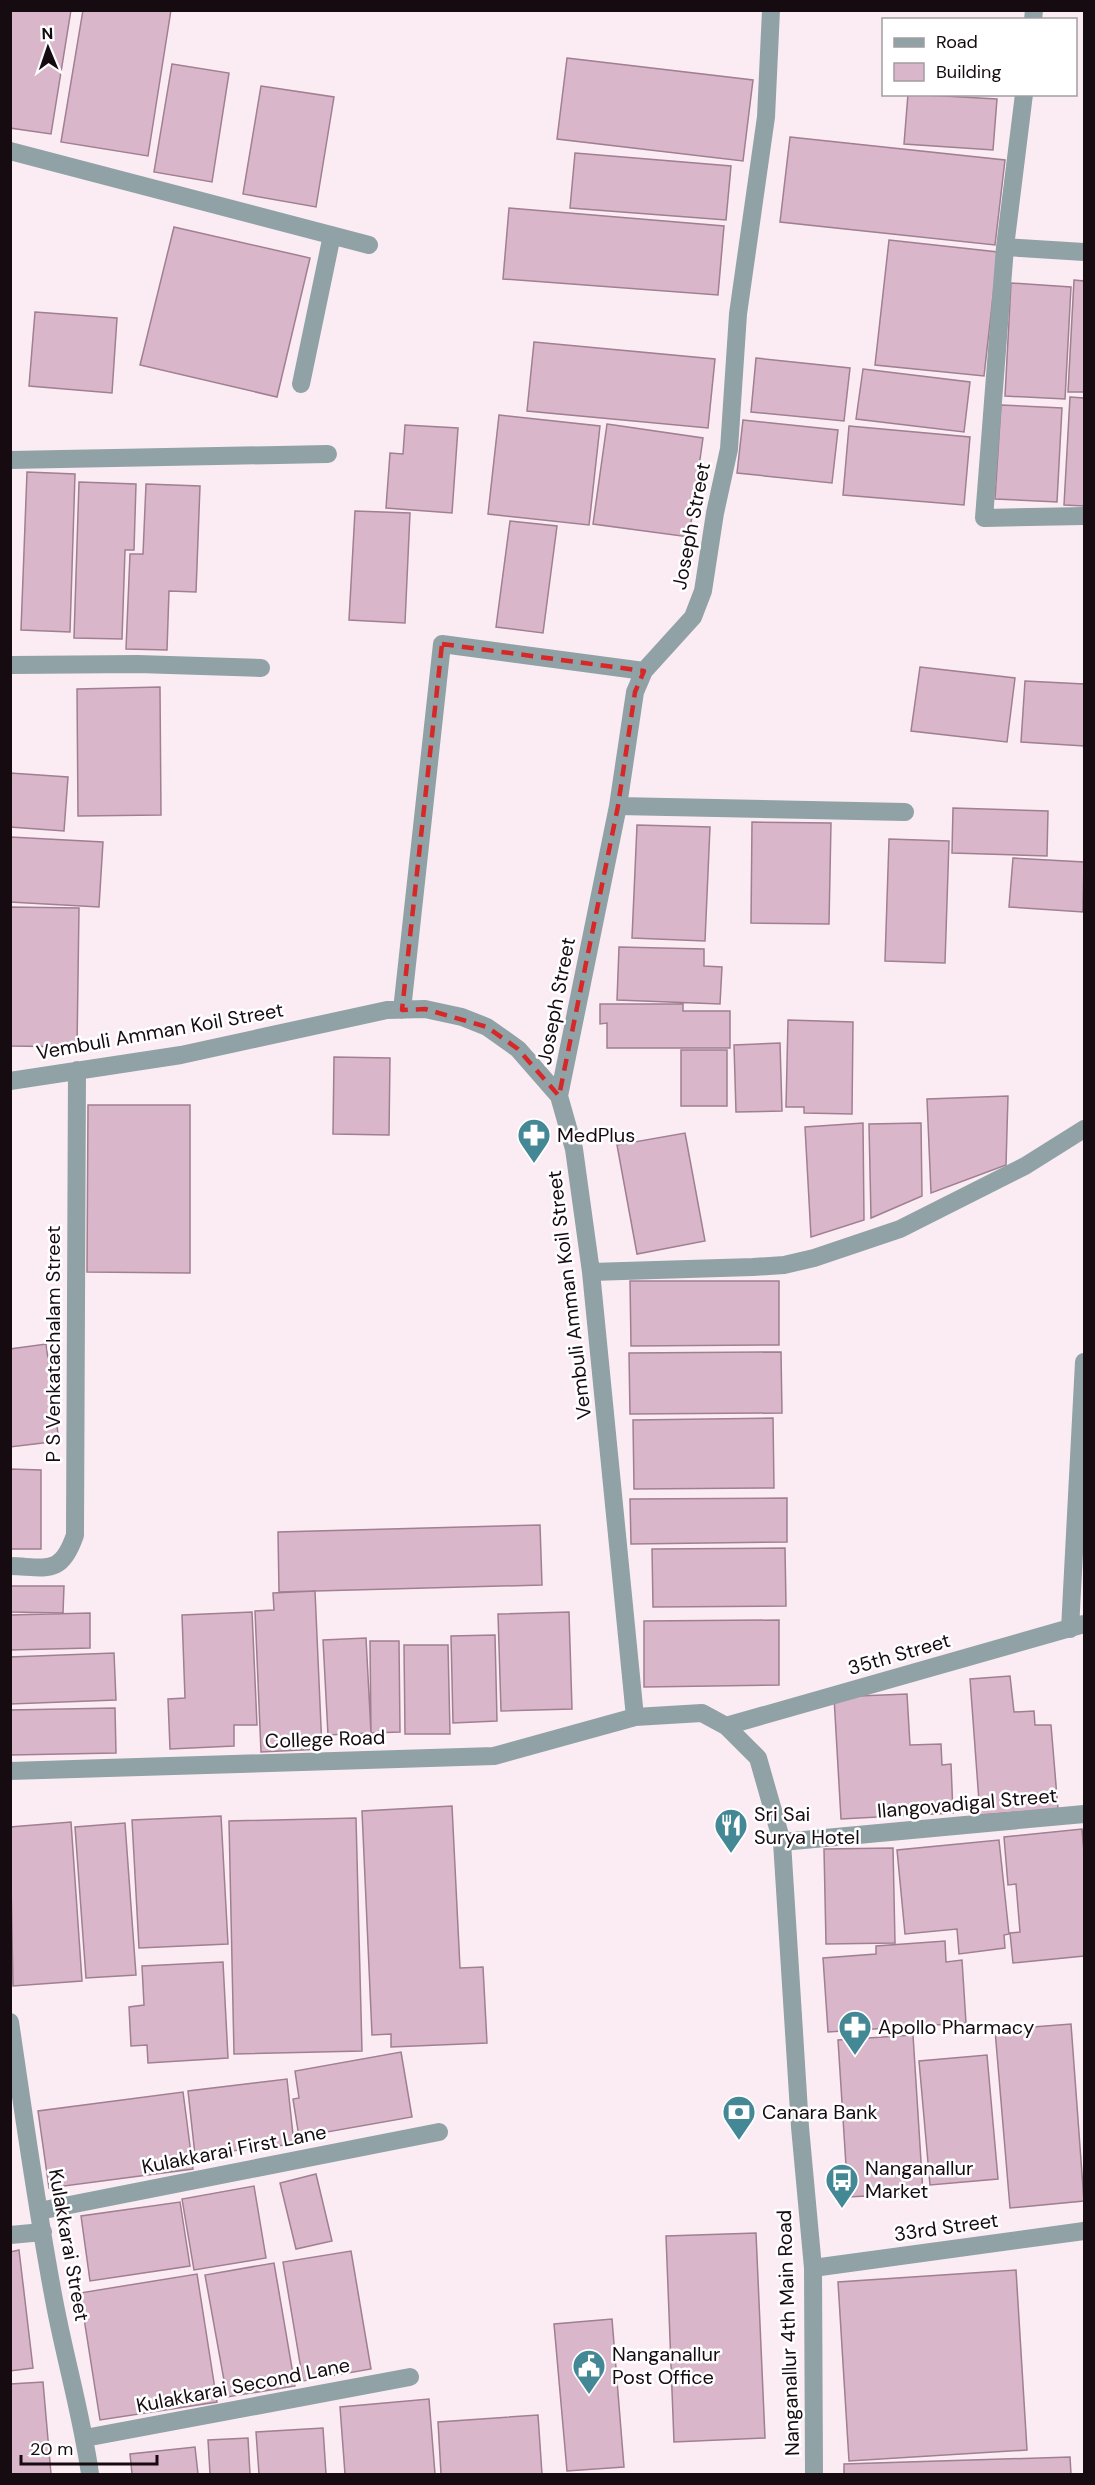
<svg xmlns="http://www.w3.org/2000/svg" width="1095" height="2485" font-family="'DM Sans',sans-serif">
<style>
.building{fill:#d9b6c9;stroke:#a07f91;stroke-width:1.5}
.lines{fill:none;stroke-linecap:round;stroke-linejoin:round}
.minor{stroke:#90a2a6;stroke-width:18}
.marked{fill:none;stroke:#d62828;stroke-width:4.5;stroke-dasharray:12 8;stroke-linejoin:round}
.labels{text-anchor:middle;dominant-baseline:central;stroke-width:5;stroke-linejoin:round;paint-order:stroke}
.street-label{font-size:20px;fill:#160b11;stroke:#fff}
.poi-label{font-size:20px;fill:#160b11;stroke:#fff;text-anchor:start}
</style>
<rect width="100%" height="100%" fill="#fbecf4"/>
<path class="building" d="M 10,10 L 71,10 L 51,134 L 10,128 Z
M 83,10 L 171,10 L 148,156 L 61,142 Z
M 567,58 L 753,80 L 743,161 L 557,139 Z
M 172,64 L 229,73 L 212,182 L 154,172 Z
M 261,86 L 334,97 L 316,207 L 243,194 Z
M 908,94 L 997,99 L 993,150 L 904,144 Z
M 790,137 L 1005,160 L 995,245 L 780,222 Z
M 575,153 L 731,166 L 726,220 L 570,208 Z
M 509,208 L 724,226 L 718,295 L 503,279 Z
M 174,227 L 310,258 L 277,397 L 140,365 Z
M 889,240 L 998,252 L 984,376 L 875,365 Z
M 1074,280 L 1084,281 L 1084,392 L 1068,392 Z
M 1011,283 L 1071,287 L 1065,399 L 1005,396 Z
M 35,312 L 117,318 L 112,393 L 29,386 Z
M 534,342 L 715,359 L 708,428 L 527,411 Z
M 756,358 L 850,368 L 844,421 L 751,412 Z
M 863,369 L 970,382 L 964,432 L 856,419 Z
M 1070,397 L 1084,398 L 1084,506 L 1064,505 Z
M 1001,405 L 1062,408 L 1057,502 L 995,499 Z
M 499,415 L 600,426 L 589,525 L 488,514 Z
M 743,420 L 838,430 L 832,483 L 737,473 Z
M 607,424 L 703,438 L 689,537 L 593,524 Z
M 405,425 L 458,428 L 452,513 L 386,508 L 390,453 L 403,454 Z
M 849,426 L 970,437 L 964,505 L 843,495 Z
M 27,472 L 75,474 L 70,632 L 21,630 Z
M 79,482 L 136,484 L 134,550 L 125,550 L 122,639 L 74,638 Z
M 146,484 L 200,486 L 196,592 L 169,591 L 167,650 L 126,649 L 130,554 L 143,554 Z
M 10,493 L 11,493 L 11,622 L 10,622 Z
M 355,511 L 410,513 L 405,623 L 349,620 Z
M 510,521 L 557,526 L 543,633 L 496,627 Z
M 920,667 L 1015,678 L 1007,742 L 911,731 Z
M 1025,681 L 1084,684 L 1084,746 L 1021,742 Z
M 160,687 L 161,815 L 78,816 L 77,689 Z
M 10,773 L 68,777 L 64,831 L 10,827 Z
M 953,808 L 1048,811 L 1047,856 L 952,853 Z
M 752,822 L 831,823 L 829,924 L 751,923 Z
M 637,825 L 710,827 L 705,941 L 632,938 Z
M 10,837 L 103,842 L 99,907 L 10,902 Z
M 889,839 L 949,841 L 945,963 L 885,961 Z
M 1013,858 L 1084,862 L 1083,912 L 1009,907 Z
M 10,907 L 79,908 L 77,1047 L 10,1046 Z
M 619,947 L 704,949 L 704,966 L 722,967 L 720,1004 L 617,1000 Z
M 600,1004 L 683,1004 L 683,1011 L 730,1011 L 730,1048 L 607,1048 L 607,1023 L 600,1024 Z
M 788,1020 L 853,1022 L 852,1114 L 804,1113 L 804,1107 L 786,1107 Z
M 780,1043 L 782,1111 L 736,1112 L 734,1045 Z
M 681,1050 L 727,1050 L 727,1106 L 681,1106 Z
M 334,1057 L 390,1058 L 389,1135 L 333,1134 Z
M 1008,1096 L 1006,1165 L 931,1193 L 927,1099 Z
M 88,1105 L 190,1105 L 190,1273 L 87,1272 Z
M 863,1123 L 864,1220 L 811,1237 L 805,1127 Z
M 921,1123 L 922,1196 L 871,1218 L 869,1124 Z
M 685,1133 L 705,1241 L 637,1254 L 617,1145 Z
M 630,1281 L 779,1281 L 779,1345 L 631,1346 Z
M 46,1344 L 59,1441 L 10,1447 L 10,1349 Z
M 781,1352 L 782,1413 L 630,1414 L 629,1353 Z
M 773,1418 L 774,1488 L 634,1489 L 633,1420 Z
M 10,1469 L 41,1470 L 41,1549 L 10,1549 Z
M 787,1498 L 787,1542 L 631,1544 L 630,1499 Z
M 540,1525 L 542,1585 L 279,1592 L 278,1532 Z
M 785,1548 L 786,1606 L 653,1607 L 652,1549 Z
M 10,1586 L 64,1586 L 63,1613 L 10,1612 Z
M 315,1591 L 322,1749 L 261,1752 L 255,1611 L 274,1610 L 273,1593 Z
M 252,1612 L 257,1725 L 234,1725 L 234,1746 L 170,1749 L 168,1699 L 185,1698 L 182,1615 Z
M 569,1612 L 572,1709 L 501,1711 L 498,1614 Z
M 90,1613 L 90,1648 L 10,1650 L 10,1615 Z
M 779,1620 L 779,1685 L 644,1687 L 644,1621 Z
M 495,1635 L 497,1721 L 453,1723 L 451,1636 Z
M 366,1638 L 371,1733 L 328,1735 L 323,1640 Z
M 370,1641 L 399,1641 L 400,1732 L 371,1733 Z
M 404,1645 L 448,1645 L 450,1734 L 405,1734 Z
M 114,1653 L 116,1700 L 10,1704 L 10,1657 Z
M 1010,1676 L 1014,1712 L 1034,1711 L 1035,1725 L 1051,1725 L 1058,1809 L 980,1815 L 970,1679 Z
M 907,1694 L 910,1745 L 941,1744 L 942,1765 L 951,1764 L 953,1813 L 841,1819 L 834,1697 Z
M 115,1708 L 116,1753 L 10,1755 L 10,1710 Z
M 452,1806 L 460,1968 L 483,1967 L 487,2043 L 391,2047 L 391,2034 L 372,2035 L 362,1811 Z
M 221,1816 L 228,1944 L 139,1948 L 132,1820 Z
M 356,1818 L 362,2051 L 234,2054 L 229,1821 Z
M 71,1822 L 82,1981 L 13,1986 L 10,1827 Z
M 125,1823 L 136,1975 L 86,1978 L 75,1827 Z
M 1082,1829 L 1084,1852 L 1084,1956 L 1013,1963 L 1010,1933 L 1020,1932 L 1016,1884 L 1008,1885 L 1004,1837 Z
M 999,1840 L 1009,1934 L 1004,1935 L 1005,1948 L 959,1954 L 957,1929 L 905,1934 L 897,1850 Z
M 893,1848 L 895,1943 L 826,1944 L 824,1849 Z
M 945,1941 L 946,1962 L 962,1960 L 966,2023 L 828,2032 L 823,1958 L 876,1954 L 876,1946 Z
M 223,1962 L 228,2058 L 148,2063 L 147,2045 L 131,2046 L 129,2007 L 144,2005 L 142,1966 Z
M 1071,2024 L 1084,2201 L 1010,2208 L 995,2030 Z
M 913,2035 L 923,2193 L 848,2197 L 838,2040 Z
M 401,2052 L 412,2117 L 299,2137 L 293,2099 L 299,2098 L 295,2071 Z
M 987,2055 L 998,2179 L 930,2185 L 919,2061 Z
M 287,2079 L 294,2144 L 195,2155 L 188,2091 Z
M 183,2092 L 193,2169 L 49,2188 L 38,2111 Z
M 316,2174 L 332,2241 L 296,2249 L 280,2183 Z
M 254,2186 L 266,2258 L 194,2270 L 182,2199 Z
M 180,2202 L 190,2266 L 90,2281 L 81,2216 Z
M 756,2233 L 765,2438 L 674,2442 L 666,2236 Z
M 19,2250 L 33,2368 L 10,2371 L 10,2252 Z
M 351,2251 L 371,2369 L 303,2381 L 283,2262 Z
M 274,2263 L 295,2386 L 227,2397 L 205,2275 Z
M 1016,2270 L 1027,2450 L 849,2461 L 838,2282 Z
M 197,2274 L 217,2402 L 100,2420 L 80,2293 Z
M 612,2319 L 624,2467 L 567,2471 L 554,2324 Z
M 43,2382 L 51,2474 L 10,2474 L 10,2384 Z
M 429,2399 L 435,2474 L 345,2474 L 340,2407 Z
M 538,2415 L 542,2474 L 441,2474 L 438,2422 Z
M 323,2428 L 326,2474 L 259,2474 L 256,2432 Z
M 248,2438 L 250,2474 L 210,2474 L 208,2440 Z
M 195,2447 L 198,2474 L 132,2474 L 130,2454 Z
M 1070,2457 L 1071,2474 L 844,2474 L 844,2464 Z"/>
<g class="lines">
<path class="minor" d="M 1033,20 L 1034,10
M 1024,94 L 1005,247 L 984,518 L 1084,516
M 10,151 L 369,245
M 1005,247 L 1084,252
M 301,384 L 332,235
M 10,460 L 328,454
M 10,665 L 138,664 L 261,668
M 618,806 L 905,812
M 402,1010 L 442,644 L 644,671
M 10,1081 L 181,1055 L 387,1010 L 425,1009 L 462,1017 L 487,1027 L 518,1049 L 559,1096 L 574,1149 L 591,1272 L 635,1717
M 559,1096 L 618,806 L 635,692 L 644,671 L 693,617 L 703,591 L 715,513 L 729,449 L 738,314 L 766,117 L 771,10
M 591,1272 L 753,1267 L 784,1265 L 814,1258 L 900,1229 L 1025,1166 L 1084,1129
M 10,1566 C 47,1567 61,1576 75,1535 L 77,1070
M 1070,1629 L 1084,1362
M 726,1726 L 1084,1624
M 10,1771 L 494,1756 L 635,1717 L 702,1713 L 726,1726 L 758,1758 L 782,1842 L 800,2127 L 813,2268 L 814,2474
M 782,1842 L 1084,1814
M 10,2022 C 24,2116 37,2211 55,2305 C 66,2362 82,2417 90,2474
M 39,2211 L 439,2132
M 10,2235 L 43,2232
M 813,2268 L 1084,2231
M 85,2438 L 410,2377"/>
</g>
<path class="marked" d="M 442,644 L 644,671 L 635,692 L 618,806 L 559,1096 L 518,1049 L 487,1027 L 425,1009 L 402,1010 Z"/>
<defs>
<symbol id="pharmacy-pin" viewBox="-11 -11 22 30"><path d="M0 17L-7.5 6A9.5 9.5 0 1 1 7.5 6Z" fill="#448896" stroke="#fff"/><path d="M-2-6h4v4h4v4h-4v4h-4v-4h-4v-4h4Z" fill="#fff"/></symbol>
<symbol id="restaurant-pin" viewBox="-11 -11 22 30"><path d="M0 17L-7.5 6A9.5 9.5 0 1 1 7.5 6Z" fill="#448896" stroke="#fff"/><path d="M-5-6h1v4h1v-4h1v4h1v-4h1v5L-1.5 .5V6h-2V.5L-5-1ZM5-6V6H3V1.5H1.5Q1.5-4 5-6Z" fill="#fff"/></symbol>
<symbol id="bank-pin" viewBox="-11 -11 22 30"><path d="M0 17L-7.5 6A9.5 9.5 0 1 1 7.5 6Z" fill="#448896" stroke="#fff"/><path d="M-6-4H6V4H-6ZM0-2.3a2.3 2.3 0 1 0 0 4.6a2.3 2.3 0 1 0 0-4.6Z" fill="#fff"/></symbol>
<symbol id="bus-pin" viewBox="-11 -11 22 30"><path d="M0 17L-7.5 6A9.5 9.5 0 1 1 7.5 6Z" fill="#448896" stroke="#fff"/><path d="M-5-6H5V4H4V6H2V4H-2V6H-4V4H-5ZM-3.5-4V0h7V-4ZM-3.5 1.2v1.5H-2V1.2ZM2 1.2v1.5H3.5V1.2Z" fill="#fff"/></symbol>
<symbol id="civic-pin" viewBox="-11 -11 22 30"><path d="M0 17L-7.5 6A9.5 9.5 0 1 1 7.5 6Z" fill="#448896" stroke="#fff"/><path d="M-.6-6.5H3V-4.5H.6V-3L4-1V1h2V6H-6V1h2V-1L-.6-3ZM-1.2 2.5V6h2.4V2.5Z" fill="#fff"/></symbol>
</defs>
<g fill-rule="evenodd">
<use href="#pharmacy-pin" x="515" y="1116" width="38" height="52"/>
<use href="#restaurant-pin" x="712" y="1806" width="38" height="52"/>
<use href="#pharmacy-pin" x="836" y="2008" width="38" height="52"/>
<use href="#bank-pin" x="720" y="2093" width="38" height="52"/>
<use href="#bus-pin" x="823" y="2161" width="38" height="52"/>
<use href="#civic-pin" x="570" y="2347" width="38" height="52"/>
</g>
<g class="labels">
<g class="street-label">
<text transform="translate(691 526) rotate(-79)">Joseph Street</text>
<text transform="translate(556 1001) rotate(-79)">Joseph Street</text>
<text transform="translate(160 1031) rotate(-10)">Vembuli Amman Koil Street</text>
<text transform="translate(569 1295) rotate(-97)">Vembuli Amman Koil Street</text>
<text transform="translate(53 1344) rotate(-90)">P S Venkatachalam Street</text>
<text transform="translate(899 1654) rotate(-16)">35th Street</text>
<text transform="translate(325 1739) rotate(-2)">College Road</text>
<text transform="translate(967 1803) rotate(-5)">Ilangovadigal Street</text>
<text transform="translate(234 2149) rotate(-11)">Kulakkarai First Lane</text>
<text transform="translate(946 2227) rotate(-8)">33rd Street</text>
<text transform="translate(69 2245) rotate(80)">Kulakkarai Street</text>
<text transform="translate(788 2333) rotate(-92)">Nanganallur 4th Main Road</text>
<text transform="translate(243 2385) rotate(-11)">Kulakkarai Second Lane</text>
</g>
<g class="poi-label">
<text x="557" y="1135">MedPlus</text>
<text x="754" y="1814">Sri Sai<tspan x="754" dy="23">Surya Hotel</tspan></text>
<text x="878" y="2027">Apollo Pharmacy</text>
<text x="762" y="2112">Canara Bank</text>
<text x="865" y="2168">Nanganallur<tspan x="865" dy="23">Market</tspan></text>
<text x="612" y="2354">Nanganallur<tspan x="612" dy="23">Post Office</tspan></text>
</g>
</g>
<rect width="1095" height="2485" fill="none" stroke="#160b11" stroke-width="24"/>
<rect x="882" y="18" width="195" height="78" fill="#ffffff" stroke="#a29da0" stroke-width="1.5"/>
<rect x="894" y="38" width="30" height="9" fill="#90a2a6" stroke="#a29da0" stroke-width="1.5"/>
<text x="936" y="48" font-size="18" fill="#160b11">Road</text>
<rect x="894" y="63" width="30" height="18" fill="#d9b6c9" stroke="#a29da0" stroke-width="1.5"/>
<text x="936" y="78" font-size="18" fill="#160b11">Building</text>
<g transform="translate(48 48) rotate(358)" stroke="#ffffff" stroke-width="4.5" paint-order="stroke">
<path d="M0-4.5L10 22L0 15L-10 22Z" fill="#160b11"/>
<text y="-9" font-size="16" font-weight="bold" text-anchor="middle" fill="#160b11">N</text>
</g>
<path d="M21 2455v9h136v-9" fill="none" stroke="#160b11" stroke-width="3"/>
<text x="30" y="2455" font-size="18" fill="#160b11" stroke="#ffffff" stroke-width="4.5" paint-order="stroke">20 m</text>
</svg>
